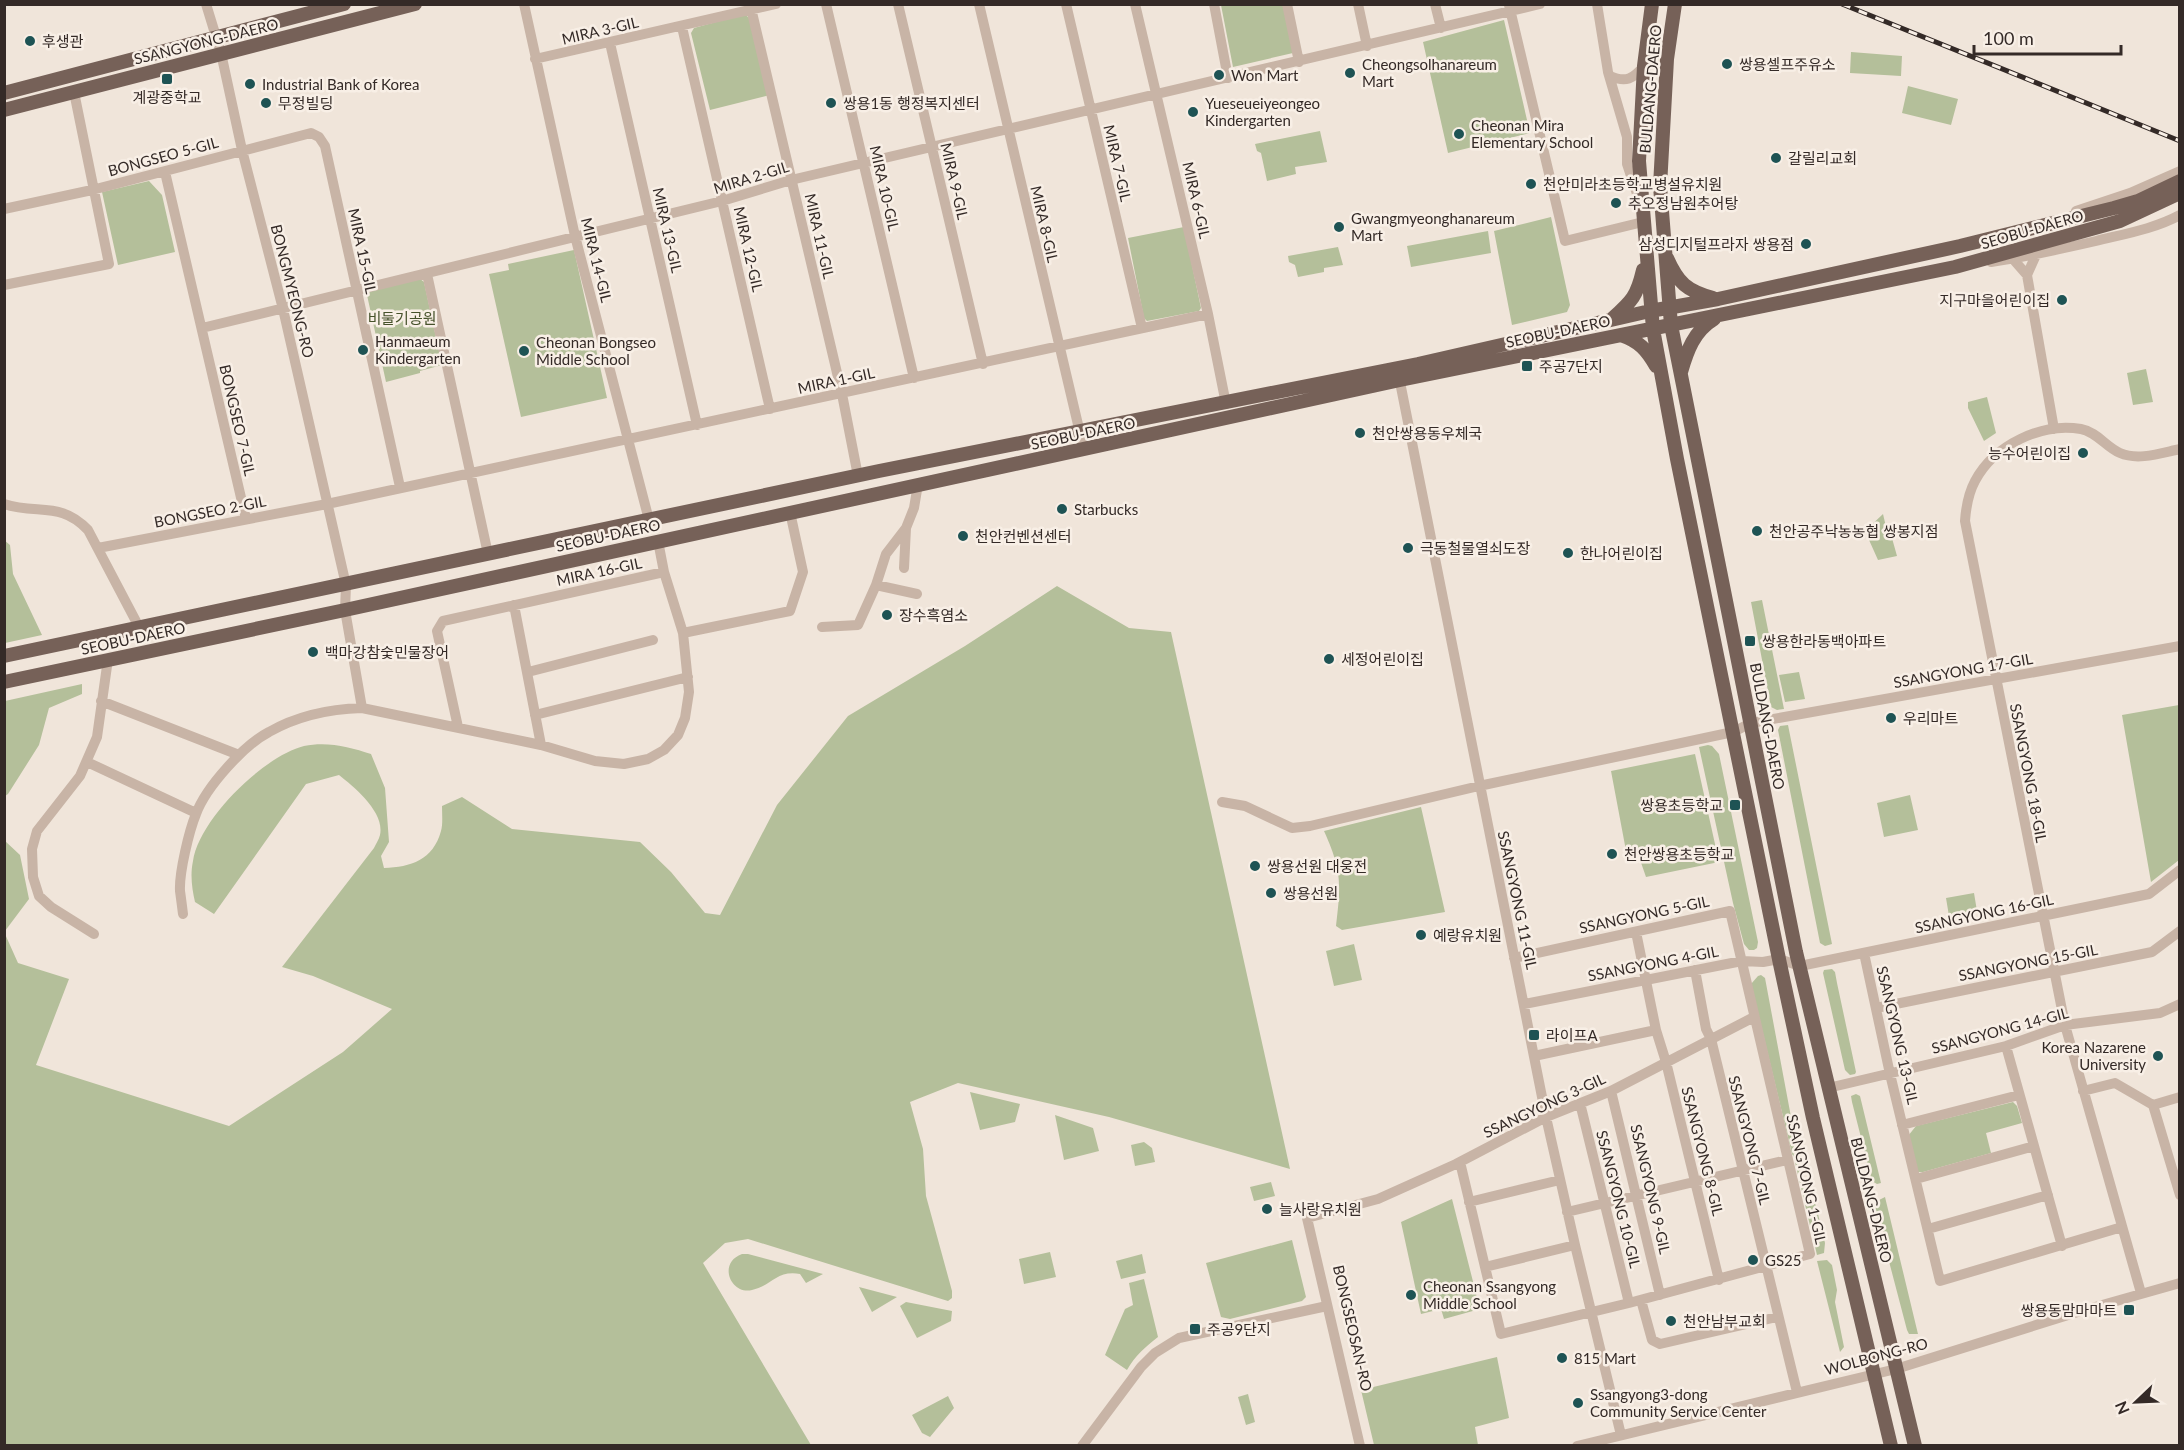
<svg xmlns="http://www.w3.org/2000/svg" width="2184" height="1450" font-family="Lato,'Noto Sans KR',sans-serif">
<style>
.green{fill:#b4bf9a}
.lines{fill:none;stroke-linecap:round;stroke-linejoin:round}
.minor{stroke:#c8b4a6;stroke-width:10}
.major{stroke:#766158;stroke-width:14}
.rail-casing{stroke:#342a27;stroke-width:5}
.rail{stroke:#f8efe6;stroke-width:3;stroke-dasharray:9;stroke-linecap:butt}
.poi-dot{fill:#1e5354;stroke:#f8efe6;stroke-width:2}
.labels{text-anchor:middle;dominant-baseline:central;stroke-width:5;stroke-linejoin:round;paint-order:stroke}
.street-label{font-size:15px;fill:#342a27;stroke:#f8efe6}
.poi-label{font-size:15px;fill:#342a27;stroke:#f8efe6;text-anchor:start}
.park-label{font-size:15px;fill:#46522b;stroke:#f8efe6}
</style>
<rect width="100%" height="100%" fill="#f0e5da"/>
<path class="green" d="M 1221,5 L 1283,5 L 1293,53 L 1233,67 Z
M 745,14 L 751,20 L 770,95 L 710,110 L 691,33 L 694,28 Z
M 1504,20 L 1530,133 L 1448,153 L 1423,42 Z
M 1851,52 L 1902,56 L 1901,76 L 1850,73 Z
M 1908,86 L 1958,99 L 1951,125 L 1902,113 Z
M 1320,131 L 1327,162 L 1295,167 L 1296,174 L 1267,181 L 1261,153 L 1257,151 L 1255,144 Z
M 149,181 L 162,195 L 175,252 L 118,265 L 102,192 Z
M 1551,217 L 1570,305 L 1567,312 L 1512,325 L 1494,231 Z
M 1184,227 L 1201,308 L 1199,311 L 1147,321 L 1144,318 L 1128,238 Z
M 1488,231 L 1491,253 L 1411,267 L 1407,246 Z
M 1338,247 L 1343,265 L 1324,268 L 1324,272 L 1298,277 L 1295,265 L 1289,262 L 1288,256 Z
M 574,250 L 607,398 L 521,417 L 489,274 L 509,270 L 508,264 Z
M 419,278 L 424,282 L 442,365 L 420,371 L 420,373 L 386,382 L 367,295 L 369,290 Z
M 2146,369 L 2153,402 L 2133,405 L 2127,373 Z
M 1987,397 L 1996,433 L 1984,441 L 1968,408 L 1968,402 Z
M 1883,514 L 1887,531 L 1890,531 L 1897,556 L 1878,560 L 1865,531 Z
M 4,540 L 10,545 L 13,574 L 42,635 L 5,643 Z
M 1057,586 L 1129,628 L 1171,632 L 1290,1169 L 1109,1117 L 958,1083 L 910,1102 L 923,1149 L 926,1196 L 952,1291 L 952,1298 L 948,1301 L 748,1239 L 725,1243 L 703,1263 L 811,1445 L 5,1445 L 5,934 L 18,963 L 69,979 L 36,1065 L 229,1126 L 343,1052 L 392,1009 L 313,976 L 282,967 L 374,848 C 376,844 379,839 380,835 C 385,812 354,787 339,775 L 306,784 L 214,914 L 195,902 C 192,889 190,875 193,861 C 199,819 264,756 304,746 C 327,741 350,747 371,754 L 385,788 L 389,842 L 381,856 L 384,868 C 411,867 433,860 441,831 C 443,824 442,814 442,806 L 462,797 L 512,829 L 640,842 L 671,872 L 705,913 L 720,915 L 777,805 L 848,716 L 965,646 Z
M 1762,600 L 1784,709 L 1777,710 L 1771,707 L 1751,602 Z
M 1799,672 L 1805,699 L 1785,702 L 1779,675 Z
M 82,684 L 82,694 L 49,708 L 39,745 L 8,794 L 5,796 L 5,701 Z
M 2179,705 L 2179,860 L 2151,882 L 2122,715 Z
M 1788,725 L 1832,944 L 1825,946 L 1820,943 L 1778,730 L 1780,726 Z
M 1708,745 L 1712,746 L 1719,754 L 1758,942 L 1757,948 L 1754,950 L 1749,950 L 1744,944 L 1733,903 L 1699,747 Z
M 1695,754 L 1719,862 L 1646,877 L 1638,854 L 1627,856 L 1611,771 Z
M 1910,795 L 1918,830 L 1884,837 L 1877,803 Z
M 1421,807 L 1445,912 L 1342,930 L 1336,926 C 1341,883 1342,871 1324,831 Z
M 4,840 L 20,855 L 29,899 L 5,931 Z
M 1974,893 L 1977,911 L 1949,916 L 1946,898 Z
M 1354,944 L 1362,980 L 1334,986 L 1326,951 Z
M 1832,969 L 1835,972 L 1837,983 L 1856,1072 L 1855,1074 L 1850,1075 L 1845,1070 L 1823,973 L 1824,970 Z
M 1761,975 L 1765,978 L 1797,1149 L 1796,1156 L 1794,1157 L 1792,1154 L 1751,984 L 1758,976 Z
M 970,1092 L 1020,1104 L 1015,1122 L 980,1130 Z
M 1856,1094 L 1860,1096 L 1881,1183 L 1877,1184 L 1872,1181 L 1852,1102 L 1851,1096 Z
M 2013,1102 L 2017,1106 L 2022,1123 L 1986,1133 L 1991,1153 L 1923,1172 L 1918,1172 L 1908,1136 L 1916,1126 Z
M 1055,1115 L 1093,1128 L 1099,1151 L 1064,1160 Z
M 1144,1142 L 1152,1148 L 1155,1162 L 1135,1166 L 1131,1145 Z
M 1795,1162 L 1797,1162 L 1801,1165 L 1806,1187 L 1813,1193 L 1825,1243 L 1824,1253 L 1817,1255 Z
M 1271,1182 L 1275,1196 L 1254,1201 L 1250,1187 Z
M 1885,1197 L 1918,1334 L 1909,1334 L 1907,1330 L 1875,1208 L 1875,1202 Z
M 1452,1199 L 1480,1309 L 1444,1319 L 1441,1309 L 1421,1314 L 1401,1222 Z
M 1292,1240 L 1306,1297 L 1302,1301 L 1230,1319 L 1221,1317 L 1206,1263 Z
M 1050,1252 L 1056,1277 L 1024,1284 L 1019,1259 Z
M 742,1254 L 748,1254 L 823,1274 L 806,1283 L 800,1274 C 776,1270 772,1286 752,1290 C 731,1295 717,1263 742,1254 Z
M 1142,1254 L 1146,1273 L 1121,1279 L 1116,1261 Z
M 1827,1260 L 1832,1265 L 1837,1290 L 1835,1302 L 1844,1347 L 1840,1352 L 1817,1261 Z
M 1144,1279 L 1158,1337 C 1145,1347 1135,1356 1127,1370 L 1105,1355 L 1125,1309 L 1133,1305 L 1129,1283 Z
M 859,1287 L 897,1297 L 872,1312 Z
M 906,1302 L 952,1311 L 951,1321 L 917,1338 L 900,1306 Z
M 1497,1357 L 1509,1418 L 1475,1427 L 1478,1445 L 1374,1445 L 1361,1390 Z
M 1248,1394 L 1255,1422 L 1246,1425 L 1238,1397 Z
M 948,1396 L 954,1408 L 930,1437 L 922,1433 L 912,1415 Z"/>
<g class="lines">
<path class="minor" d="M 206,4 L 221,53 L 242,150 L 283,309 L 346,585 L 345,610 L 362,708 L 541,745 L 595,761 L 624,764 L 648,759 L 664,750 L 678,735 L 685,718 L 689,692 L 683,633 L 664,572 L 443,621 L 437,631 L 458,727
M 524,4 L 575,236 L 649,520
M 750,4 L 842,394 L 858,476
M 826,4 L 914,378
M 898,4 L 983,364
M 979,4 L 1084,450
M 1066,4 L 1142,328
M 1135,4 L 1208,314 L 1226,404
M 1214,4 L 1228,78
M 1287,4 L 1299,62
M 1358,4 L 1367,46
M 1435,4 L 1441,28
M 1597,4 L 1608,72 L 1627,137 L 1627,164 L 1639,200
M 1509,5 L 1565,241 L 1643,222
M 682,27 L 770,409
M 610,43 L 697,425
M 535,59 L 776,4
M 1610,76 C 1626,83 1633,79 1644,66
M 165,172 L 246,519
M 4,209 L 92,190 L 311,133 L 319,137 L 325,146 L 400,487
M 2076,211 L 2130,193 L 2180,171
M 2013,259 L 2027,275 L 2036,255
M 1991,262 C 2026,257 2061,249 2096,241 C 2124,234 2154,229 2180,215
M 427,274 L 488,554
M 2027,275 L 2054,429
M 4,285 L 109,264 L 74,92
M 202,328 L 722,201 L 791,180 L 1540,4
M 1398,372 L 1546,1117 L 1575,1245 L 1621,1435
M 4,504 C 38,515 61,501 88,530 L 139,627
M 658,541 L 664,572
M 98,548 L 327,504 L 1208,314
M 904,568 L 906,528
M 876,585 L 917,594
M 514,605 L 541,745
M 822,627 L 858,625 L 876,585 L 886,554 L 906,528 L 914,508 L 918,484
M 683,633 L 790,611 L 803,572 L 790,512
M 528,672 L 653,640
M 101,701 L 239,755
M 535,715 L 688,677
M 87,762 L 196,813
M 1222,802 L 1245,806 L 1292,828 L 1310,826 L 1479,786 L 1733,732 L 1751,723 L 2180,646
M 183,914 C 182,906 181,898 180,891 C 179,873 189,831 196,814 C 206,787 244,745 269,732 C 297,716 330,709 362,708
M 1636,932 L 1656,1030 L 1666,1062 L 1719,1280
M 94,934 L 51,907 L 39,896 L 33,877 L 32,849 L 37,831 L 80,776 L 97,737 L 108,659
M 1864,953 L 1890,1074 L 1940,1281 L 2122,1227
M 1695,970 L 1706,1029 L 1711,1039 L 1797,1392
M 1524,1004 L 1742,961 L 1763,962 L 1779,959 L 1800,966 L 2149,894 L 2180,870
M 1876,1008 L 2152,952 L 2180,931
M 2006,1046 L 2062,1246
M 1534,1056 L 1656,1030
M 1828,1088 L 2006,1046 L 2065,1025 L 2160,1013 L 2180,1004
M 1611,1091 L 1660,1295
M 2083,1091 L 2115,1083 L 2153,1105 L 2180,1195
M 1580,1103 L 1629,1303
M 2153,1105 L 2180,1097
M 1902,1125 L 2019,1095
M 1460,1162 L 1501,1334 L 1629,1303 L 1810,1254 L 1730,911 L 1514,958
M 1916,1179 L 2034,1146
M 1469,1202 L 1560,1180
M 1567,1212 L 1787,1160
M 1928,1229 L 2048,1195
M 1485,1267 L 1575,1245
M 2141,1293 L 2065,1025 L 1965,521 C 1966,507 1968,494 1975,481 C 1994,445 2042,422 2081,429 C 2097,432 2106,447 2120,453 C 2138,461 2161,453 2180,449
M 1641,1300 L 1652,1340 L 1660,1344 L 1777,1317
M 1082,1446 L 1141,1367 L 1155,1353 L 1179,1338 L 1327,1306
M 1360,1446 L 1307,1218 L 1378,1199 L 1456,1164 L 1546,1117 L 1611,1091 L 1754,1017
M 1577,1446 L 1896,1369 L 2081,1311 L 2180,1283"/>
<path class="major" d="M 1652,4 L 1644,66 L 1639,161 L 1653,329 L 1677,459 L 1780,964 L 1813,1118 L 1891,1446
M 1675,4 L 1667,59 L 1660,186 L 1671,325 L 1796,952 L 1915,1446
M 4,93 L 344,4
M 4,110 L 415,4
M 1667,258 C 1678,283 1687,291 1713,298
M 1613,318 C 1632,301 1637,296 1643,270
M 1621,335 C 1639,341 1647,350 1656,366
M 1681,372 C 1687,351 1694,331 1714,319
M 4,656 L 879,471 L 1418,364 L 1650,311 L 1718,299 L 1960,246 L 2114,208 L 2138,201 L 2180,181
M 4,682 L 345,610 L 1400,380 L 1955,267 L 2120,221 L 2180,193"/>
<defs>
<path id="rail" d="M 1842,4 L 2180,141"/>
</defs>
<use href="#rail" class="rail-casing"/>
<use href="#rail" class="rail"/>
</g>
<g class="poi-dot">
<circle cx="30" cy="41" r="6"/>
<circle cx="1727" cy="64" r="6"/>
<circle cx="1350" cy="73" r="6"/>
<circle cx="1219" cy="75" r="6"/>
<rect x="161" y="73" width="12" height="12" rx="3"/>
<circle cx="250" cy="84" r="6"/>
<circle cx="266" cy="103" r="6"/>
<circle cx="831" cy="103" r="6"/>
<circle cx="1193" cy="112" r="6"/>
<circle cx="1459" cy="134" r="6"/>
<circle cx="1776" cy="158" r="6"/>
<circle cx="1531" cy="184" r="6"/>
<circle cx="1616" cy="203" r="6"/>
<circle cx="1339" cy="227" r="6"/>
<circle cx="1806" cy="244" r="6"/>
<circle cx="2062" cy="300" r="6"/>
<circle cx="363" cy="350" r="6"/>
<circle cx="524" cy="351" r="6"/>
<rect x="1521" y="360" width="12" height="12" rx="3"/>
<circle cx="1360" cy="433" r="6"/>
<circle cx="2083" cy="453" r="6"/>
<circle cx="1062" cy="509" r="6"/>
<circle cx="1757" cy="531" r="6"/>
<circle cx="963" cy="536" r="6"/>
<circle cx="1408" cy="548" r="6"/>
<circle cx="1568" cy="553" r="6"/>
<circle cx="887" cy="615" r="6"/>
<rect x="1744" y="635" width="12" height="12" rx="3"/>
<circle cx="313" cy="652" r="6"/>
<circle cx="1329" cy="659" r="6"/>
<circle cx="1891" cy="718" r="6"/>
<rect x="1729" y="799" width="12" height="12" rx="3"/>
<circle cx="1612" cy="854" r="6"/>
<circle cx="1255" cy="866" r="6"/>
<circle cx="1271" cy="893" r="6"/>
<circle cx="1421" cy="935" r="6"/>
<rect x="1528" y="1029" width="12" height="12" rx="3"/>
<circle cx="2158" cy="1056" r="6"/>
<circle cx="1267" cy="1209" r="6"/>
<circle cx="1753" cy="1260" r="6"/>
<circle cx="1411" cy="1295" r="6"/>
<rect x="2123" y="1304" width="12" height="12" rx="3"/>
<circle cx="1671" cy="1321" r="6"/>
<rect x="1189" y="1323" width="12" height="12" rx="3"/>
<circle cx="1562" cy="1358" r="6"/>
<circle cx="1578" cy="1403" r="6"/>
</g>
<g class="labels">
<g class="street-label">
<text transform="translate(600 30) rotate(-13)">MIRA 3-GIL</text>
<text transform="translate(206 41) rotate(-14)">SSANGYONG-DAERO</text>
<text transform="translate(1650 89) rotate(-85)">BULDANG-DAERO</text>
<text transform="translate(163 156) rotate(-15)">BONGSEO 5-GIL</text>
<text transform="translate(1118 163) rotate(77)">MIRA 7-GIL</text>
<text transform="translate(751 177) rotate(-17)">MIRA 2-GIL</text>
<text transform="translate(955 181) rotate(77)">MIRA 9-GIL</text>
<text transform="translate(885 188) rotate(77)">MIRA 10-GIL</text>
<text transform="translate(1197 200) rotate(77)">MIRA 6-GIL</text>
<text transform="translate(1045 224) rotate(77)">MIRA 8-GIL</text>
<text transform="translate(2032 229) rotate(-16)">SEOBU-DAERO</text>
<text transform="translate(668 230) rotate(77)">MIRA 13-GIL</text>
<text transform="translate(820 236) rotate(77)">MIRA 11-GIL</text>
<text transform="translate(749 249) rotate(77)">MIRA 12-GIL</text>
<text transform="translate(363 251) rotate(78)">MIRA 15-GIL</text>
<text transform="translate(597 260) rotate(76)">MIRA 14-GIL</text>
<text transform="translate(293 291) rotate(76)">BONGMYEONG-RO</text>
<text transform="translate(1558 331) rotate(-12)">SEOBU-DAERO</text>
<text transform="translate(836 380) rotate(-12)">MIRA 1-GIL</text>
<text transform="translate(238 420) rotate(77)">BONGSEO 7-GIL</text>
<text transform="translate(1083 433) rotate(-12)">SEOBU-DAERO</text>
<text transform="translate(210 511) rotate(-11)">BONGSEO 2-GIL</text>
<text transform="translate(608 535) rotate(-12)">SEOBU-DAERO</text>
<text transform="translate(599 571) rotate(-12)">MIRA 16-GIL</text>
<text transform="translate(133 638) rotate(-12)">SEOBU-DAERO</text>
<text transform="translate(1963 670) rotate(-10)">SSANGYONG 17-GIL</text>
<text transform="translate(1768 726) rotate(79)">BULDANG-DAERO</text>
<text transform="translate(2029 773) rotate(79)">SSANGYONG 18-GIL</text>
<text transform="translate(1518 900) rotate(78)">SSANGYONG 11-GIL</text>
<text transform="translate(1984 913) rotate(-12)">SSANGYONG 16-GIL</text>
<text transform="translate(1644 914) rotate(-12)">SSANGYONG 5-GIL</text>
<text transform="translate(2028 962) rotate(-11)">SSANGYONG 15-GIL</text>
<text transform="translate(1653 963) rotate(-11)">SSANGYONG 4-GIL</text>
<text transform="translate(2000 1030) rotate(-15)">SSANGYONG 14-GIL</text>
<text transform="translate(1898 1035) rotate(77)">SSANGYONG 13-GIL</text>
<text transform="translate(1544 1105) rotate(-25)">SSANGYONG 3-GIL</text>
<text transform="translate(1750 1140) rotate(76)">SSANGYONG 7-GIL</text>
<text transform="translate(1703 1151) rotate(76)">SSANGYONG 8-GIL</text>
<text transform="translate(1807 1179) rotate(77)">SSANGYONG 1-GIL</text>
<text transform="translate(1651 1189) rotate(77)">SSANGYONG 9-GIL</text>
<text transform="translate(1619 1199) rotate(76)">SSANGYONG 10-GIL</text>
<text transform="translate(1872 1200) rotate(76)">BULDANG-DAERO</text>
<text transform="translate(1353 1328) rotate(77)">BONGSEOSAN-RO</text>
<text transform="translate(1876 1356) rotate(-15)">WOLBONG-RO</text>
</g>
<g class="poi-label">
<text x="42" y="41">후생관</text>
<text x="1362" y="64">Cheongsolhanareum<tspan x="1362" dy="17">Mart</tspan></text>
<text x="1739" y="64">쌍용셀프주유소</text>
<text x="1231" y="75">Won Mart</text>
<text x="262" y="84">Industrial Bank of Korea</text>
<text x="167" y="97" text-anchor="middle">계광중학교</text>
<text x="278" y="103">무정빌딩</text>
<text x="843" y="103">쌍용1동 행정복지센터</text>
<text x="1205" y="103">Yueseueiyeongeo<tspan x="1205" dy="17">Kindergarten</tspan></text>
<text x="1471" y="125">Cheonan Mira<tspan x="1471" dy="17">Elementary School</tspan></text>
<text x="1788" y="158">갈릴리교회</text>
<text x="1543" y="184">천안미라초등학교병설유치원</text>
<text x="1628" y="203">추오정남원추어탕</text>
<text x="1351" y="218">Gwangmyeonghanareum<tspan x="1351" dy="17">Mart</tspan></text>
<text x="1794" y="244" text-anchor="end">삼성디지털프라자 쌍용점</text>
<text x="2050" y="300" text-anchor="end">지구마을어린이집</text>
<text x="375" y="341">Hanmaeum<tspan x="375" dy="17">Kindergarten</tspan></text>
<text x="536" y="342">Cheonan Bongseo<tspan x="536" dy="17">Middle School</tspan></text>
<text x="1539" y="366">주공7단지</text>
<text x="1372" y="433">천안쌍용동우체국</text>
<text x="2071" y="453" text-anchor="end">능수어린이집</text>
<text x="1074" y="509">Starbucks</text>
<text x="1769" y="531">천안공주낙농농협 쌍봉지점</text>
<text x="975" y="536">천안컨벤션센터</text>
<text x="1420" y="548">극동철물열쇠도장</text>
<text x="1580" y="553">한나어린이집</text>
<text x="899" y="615">장수흑염소</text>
<text x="1762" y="641">쌍용한라동백아파트</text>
<text x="325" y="652">백마강참숯민물장어</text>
<text x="1341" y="659">세정어린이집</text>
<text x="1903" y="718">우리마트</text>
<text x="1723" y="805" text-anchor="end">쌍용초등학교</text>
<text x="1624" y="854">천안쌍용초등학교</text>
<text x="1267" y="866">쌍용선원 대웅전</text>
<text x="1283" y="893">쌍용선원</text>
<text x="1433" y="935">예랑유치원</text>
<text x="1546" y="1035">라이프A</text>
<text x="2146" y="1047" text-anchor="end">Korea Nazarene<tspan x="2146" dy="17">University</tspan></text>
<text x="1279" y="1209">늘사랑유치원</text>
<text x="1765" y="1260">GS25</text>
<text x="1423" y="1286">Cheonan Ssangyong<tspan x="1423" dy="17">Middle School</tspan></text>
<text x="2117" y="1310" text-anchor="end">쌍용동맘마마트</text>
<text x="1683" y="1321">천안남부교회</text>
<text x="1207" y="1329">주공9단지</text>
<text x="1574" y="1358">815 Mart</text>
<text x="1590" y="1394">Ssangyong3-dong<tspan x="1590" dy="17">Community Service Center</tspan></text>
</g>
<g class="park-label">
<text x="402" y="318">비둘기공원</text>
</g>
</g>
<rect width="2184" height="1450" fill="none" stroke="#342a27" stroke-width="12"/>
<g transform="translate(2136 1402) rotate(247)" stroke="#f8efe6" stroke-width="4.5" paint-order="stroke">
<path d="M0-4.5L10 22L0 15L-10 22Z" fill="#342a27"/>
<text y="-9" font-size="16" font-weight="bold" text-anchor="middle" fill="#342a27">N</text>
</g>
<path d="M1974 45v9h147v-9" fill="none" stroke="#342a27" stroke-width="3"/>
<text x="1983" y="45" font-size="18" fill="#342a27" stroke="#f8efe6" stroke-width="4.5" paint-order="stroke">100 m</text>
</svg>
